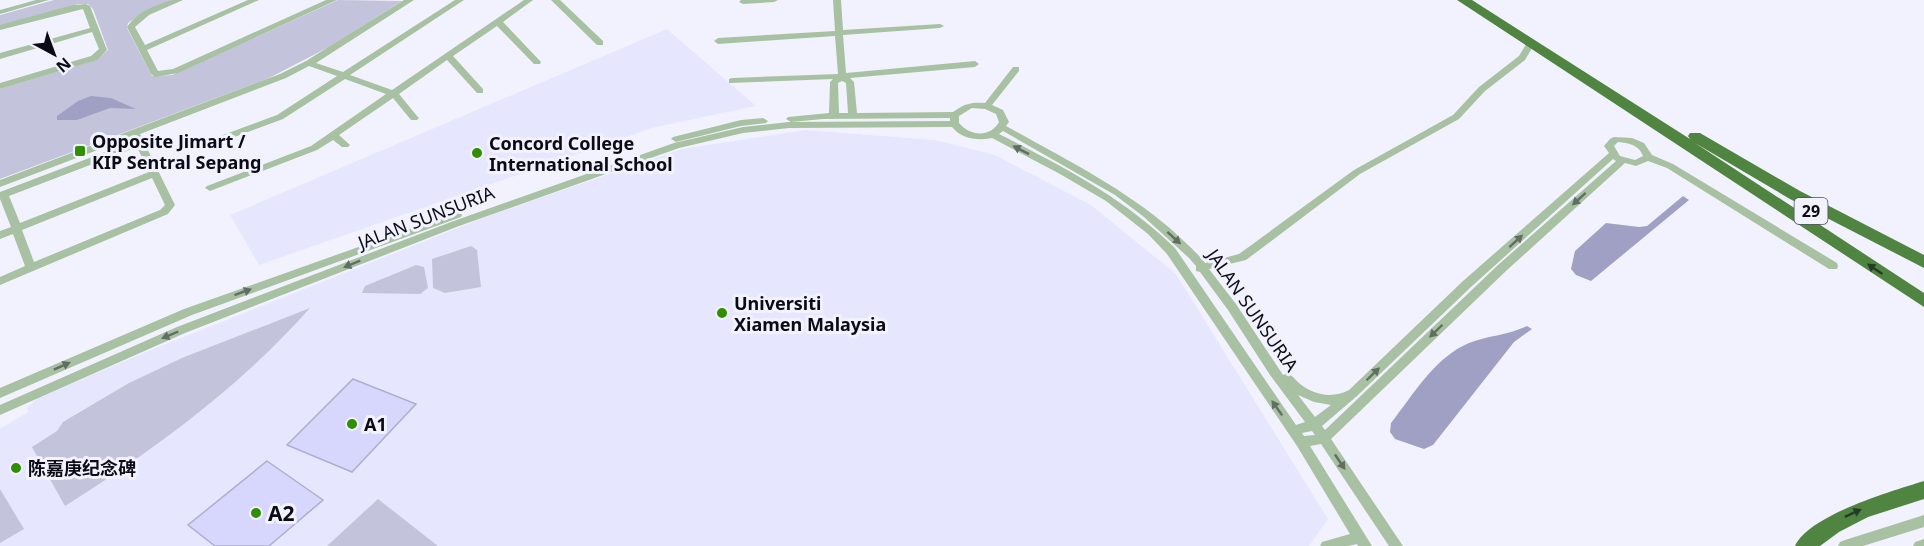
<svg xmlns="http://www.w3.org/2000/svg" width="1924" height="546" font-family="'Noto Sans','Noto Sans SC',sans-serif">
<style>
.built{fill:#e6e7ff}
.green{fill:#c3c3db}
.water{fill:#a0a0c4}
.building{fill:#d7d7fe;stroke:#aeaecd;stroke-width:1.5}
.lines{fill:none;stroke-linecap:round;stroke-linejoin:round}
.minor{fill:#a8c1a2;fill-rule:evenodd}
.highway{fill:#508541;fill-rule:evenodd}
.oneway{fill:#616f63}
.oneway2{fill:#273c27}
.poi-dot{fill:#308e00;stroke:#f2f2ff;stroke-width:2}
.labels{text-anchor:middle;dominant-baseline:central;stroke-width:6;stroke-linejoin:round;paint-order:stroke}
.shield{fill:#f2f2ff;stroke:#50505b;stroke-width:1.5}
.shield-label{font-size:16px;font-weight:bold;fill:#0b0b15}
.poi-label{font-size:18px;font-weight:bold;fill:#0b0b15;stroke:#f2f2ff;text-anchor:start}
.street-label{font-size:18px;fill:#0b0b15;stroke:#f2f2ff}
.near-poi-label{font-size:21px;font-weight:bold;fill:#0b0b15;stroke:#f2f2ff;text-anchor:start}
</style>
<rect width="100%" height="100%" fill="#f2f2ff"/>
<path class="built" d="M 667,29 L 756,106 L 652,128 L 259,265 L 230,215 Z
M 805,130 L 935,140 L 995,155 L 1091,205 L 1176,274 L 1328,519 L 1309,546 L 0,546 L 0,429 L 28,412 L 27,408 L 36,399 L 146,352 L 485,217 L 682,149 Z"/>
<path class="green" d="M 54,0 L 174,0 L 138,16 L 128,23 L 127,28 L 152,76 L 172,75 L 338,0 L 402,1 L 329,47 L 269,78 L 0,179 L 0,89 L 96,60 L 108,50 L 93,9 L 88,4 L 78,4 L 0,26 L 0,15 Z
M 471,246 L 477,250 L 481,287 L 445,293 L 433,288 L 432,259 Z
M 416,265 L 424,267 L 428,288 L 420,294 L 362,293 L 365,286 Z
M 310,308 C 239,388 155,449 65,506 L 32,447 L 57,431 L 63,422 L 129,383 L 182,358 Z
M 0,489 L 24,529 L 0,543 Z
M 378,499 L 438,546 L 327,546 Z"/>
<path class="water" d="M 91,96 L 111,98 L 136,109 L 110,108 L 77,120 L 57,120 L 57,116 L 78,101 Z
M 1683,196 L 1689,200 L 1591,281 L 1576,275 L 1571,269 L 1575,251 L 1606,223 L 1639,227 L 1647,226 Z
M 1527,326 L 1532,329 L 1514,342 L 1433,445 L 1424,449 L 1395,439 L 1390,432 L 1391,423 C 1413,395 1435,357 1469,343 C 1489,335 1506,336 1527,326 Z"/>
<path class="building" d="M 353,379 L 416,404 L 352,472 L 287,445 Z
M 267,461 L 323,500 L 269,546 L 215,546 L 188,525 Z"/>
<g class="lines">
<path class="minor" d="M 36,0 L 49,0 L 0,14 L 0,10 Z
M 172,0 L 183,0 L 149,15 L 135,27 L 145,45 L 248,0 L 259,0 L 147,50 L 158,71 L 173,69 L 326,0 L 337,0 L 178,73 L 155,77 L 151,74 L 127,27 C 138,11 154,6 172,0 Z
M 404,0 L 414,0 L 316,63 L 343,72 L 455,0 L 464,0 L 350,75 L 392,90 L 524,0 L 533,0 L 503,22 L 541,62 L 540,64 L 534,64 L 497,26 L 453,56 L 483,89 L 483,93 L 477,93 L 447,60 L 399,94 L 417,116 L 419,118 L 417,120 L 411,120 L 393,98 L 339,135 L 350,145 L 348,147 L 342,147 L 333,140 L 317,150 L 210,191 L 205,188 L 207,186 L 311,146 L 386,94 L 345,79 L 283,119 L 202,149 L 196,149 L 194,147 L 196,145 L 277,115 L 337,76 L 309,66 L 286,78 L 140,134 L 175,205 L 168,214 L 0,285 L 0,277 L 25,266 L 13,234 L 0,239 L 0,231 L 11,227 L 0,199 L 0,192 L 134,141 L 132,137 L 0,187 L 0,180 L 280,74 L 306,61 ZM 137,147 L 149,172 L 20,223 L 9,196 ZM 152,178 L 165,205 L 160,210 L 34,262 L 22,230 Z
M 551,0 L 560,0 L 603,41 L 603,45 L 597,45 Z
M 741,0 L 778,0 L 774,2 L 743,4 L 739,2 Z
M 833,0 L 841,0 L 843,30 L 940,24 L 944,26 L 940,28 L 843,35 L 846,73 L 975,61 L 979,64 L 975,67 L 850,78 L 854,82 L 857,113 L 953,112 C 964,104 971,102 985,103 L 1013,67 L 1019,67 L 1019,71 L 992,105 L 1003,110 L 1009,122 L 1006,126 C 1063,158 1122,187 1172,230 C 1183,241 1195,250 1205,263 L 1239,254 L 1354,170 L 1453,115 L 1479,87 L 1519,56 L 1528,41 L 1534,41 L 1535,43 L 1525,60 L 1485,91 L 1459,119 L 1360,174 L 1246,260 L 1209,269 L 1236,304 L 1283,375 C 1284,375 1286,373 1287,374 C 1292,374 1295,380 1299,383 C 1313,395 1332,399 1349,390 L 1463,281 L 1609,153 L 1604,146 L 1610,139 L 1614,137 L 1632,138 L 1644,143 L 1652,155 L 1673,164 L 1837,263 L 1838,266 L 1837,269 L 1829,269 L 1667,168 L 1648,161 L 1636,166 L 1625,163 L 1506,271 L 1331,439 L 1403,546 L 1389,546 L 1321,444 L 1310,446 L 1372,546 L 1358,546 L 1357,544 L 1348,546 L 1320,546 L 1322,542 L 1350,534 L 1297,446 L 1167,254 L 1148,234 L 1106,201 L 1060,174 L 992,138 C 977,141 962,139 952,127 L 789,128 L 743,133 L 679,148 L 459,226 L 185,333 L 0,415 L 0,405 L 177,327 L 451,222 L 674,143 L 743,127 L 789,122 L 950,121 L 950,118 L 823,119 L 791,122 L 786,119 L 788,117 L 829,113 L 830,82 L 833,79 L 729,83 L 729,79 L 732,78 L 838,74 L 835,36 L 718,44 L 714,41 L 718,38 L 835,31 ZM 842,81 L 846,83 L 848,113 L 839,113 L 838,83 ZM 972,108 L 985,109 L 996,114 L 999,122 C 990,138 970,136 959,123 L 959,116 ZM 1003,131 L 1115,195 L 1144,217 L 1189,258 L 1196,266 L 1196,271 L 1200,272 L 1228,310 L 1270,375 L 1305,422 L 1296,425 L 1175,248 C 1123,197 1064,167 999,134 ZM 1618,142 C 1629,143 1639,145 1643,156 L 1635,160 L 1620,156 L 1614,146 ZM 1613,159 L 1616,161 L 1498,265 L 1325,430 L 1322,426 L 1357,396 L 1471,287 ZM 1298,395 L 1314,402 L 1331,405 L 1315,417 ZM 1312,431 L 1315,435 L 1304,436 L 1302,433 Z
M 86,4 L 90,6 L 107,50 L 97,60 L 0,89 L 0,83 L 91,56 L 99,49 L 92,32 L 0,59 L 0,53 L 90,28 L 83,9 L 0,30 L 0,25 L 73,5 Z
M 763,118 L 768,121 L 766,123 L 741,126 L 676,142 L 671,139 L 673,137 L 741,120 Z
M 457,212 L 461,213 L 462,215 L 461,217 L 192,315 L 0,398 L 0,388 L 184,309 Z
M 1924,515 L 1924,527 L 1863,546 L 1838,546 L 1840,542 L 1845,540 Z
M 1924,539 L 1924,546 L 1913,546 L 1915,542 Z"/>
<path class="highway" d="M 1457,0 L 1472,0 L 1690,139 L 1688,136 L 1690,133 L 1700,133 L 1800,191 L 1924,255 L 1924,268 L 1790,199 L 1695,143 L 1924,293 L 1924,307 Z
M 1924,481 L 1924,499 L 1868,517 L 1839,532 L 1820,546 L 1795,546 C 1809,515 1892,491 1924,481 Z"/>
</g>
<defs><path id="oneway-solid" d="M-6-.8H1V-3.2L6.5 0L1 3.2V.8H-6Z" transform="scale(1.5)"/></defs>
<g class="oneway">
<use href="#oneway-solid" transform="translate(1021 150) rotate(-153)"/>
<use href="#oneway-solid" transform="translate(1579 199) rotate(138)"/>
<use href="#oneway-solid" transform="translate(1174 238) rotate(42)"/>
<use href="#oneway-solid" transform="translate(1516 241) rotate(-42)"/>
<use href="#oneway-solid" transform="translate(352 264) rotate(158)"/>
<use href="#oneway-solid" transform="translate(243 292) rotate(-20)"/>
<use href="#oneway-solid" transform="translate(1436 331) rotate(136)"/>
<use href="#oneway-solid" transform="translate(170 335) rotate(157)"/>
<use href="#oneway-solid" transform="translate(62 366) rotate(-24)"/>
<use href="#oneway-solid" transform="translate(1373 374) rotate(-44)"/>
<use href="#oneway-solid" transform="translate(1277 408) rotate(-125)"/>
<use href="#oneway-solid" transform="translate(1340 462) rotate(56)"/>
</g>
<g class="oneway2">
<use href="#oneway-solid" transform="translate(1875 269) rotate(-146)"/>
<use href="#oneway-solid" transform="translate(1853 513) rotate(-25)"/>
</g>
<g class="poi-dot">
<rect x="74" y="145" width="12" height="12" rx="3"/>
<circle cx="477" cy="153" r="6"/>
<circle cx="722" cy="313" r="6"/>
<circle cx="352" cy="424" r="6"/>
<circle cx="16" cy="468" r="6"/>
<circle cx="256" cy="513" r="6"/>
</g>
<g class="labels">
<rect class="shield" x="1794.5" y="198" width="33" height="26" rx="4.5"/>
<g class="shield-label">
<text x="1811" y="211">29</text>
</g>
<g class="poi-label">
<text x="92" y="141">Opposite Jimart /<tspan x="92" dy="21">KIP Sentral Sepang</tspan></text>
<text x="489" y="143">Concord College<tspan x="489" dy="21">International School</tspan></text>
<text x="734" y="303">Universiti<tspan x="734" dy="21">Xiamen Malaysia</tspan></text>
<text x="364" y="424">A1</text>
<text x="28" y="468">陈嘉庚纪念碑</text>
</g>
<g class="street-label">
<text transform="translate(426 217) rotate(-21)">JALAN SUNSURIA</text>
<text transform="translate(1253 310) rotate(55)">JALAN SUNSURIA</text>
</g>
<g class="near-poi-label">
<text x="268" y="513">A2</text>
</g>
</g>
<g transform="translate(54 54) rotate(139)" stroke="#f2f2ff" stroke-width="4.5" paint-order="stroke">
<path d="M0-4.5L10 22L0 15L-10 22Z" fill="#0b0b15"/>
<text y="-9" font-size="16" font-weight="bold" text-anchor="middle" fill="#0b0b15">N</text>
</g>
</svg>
